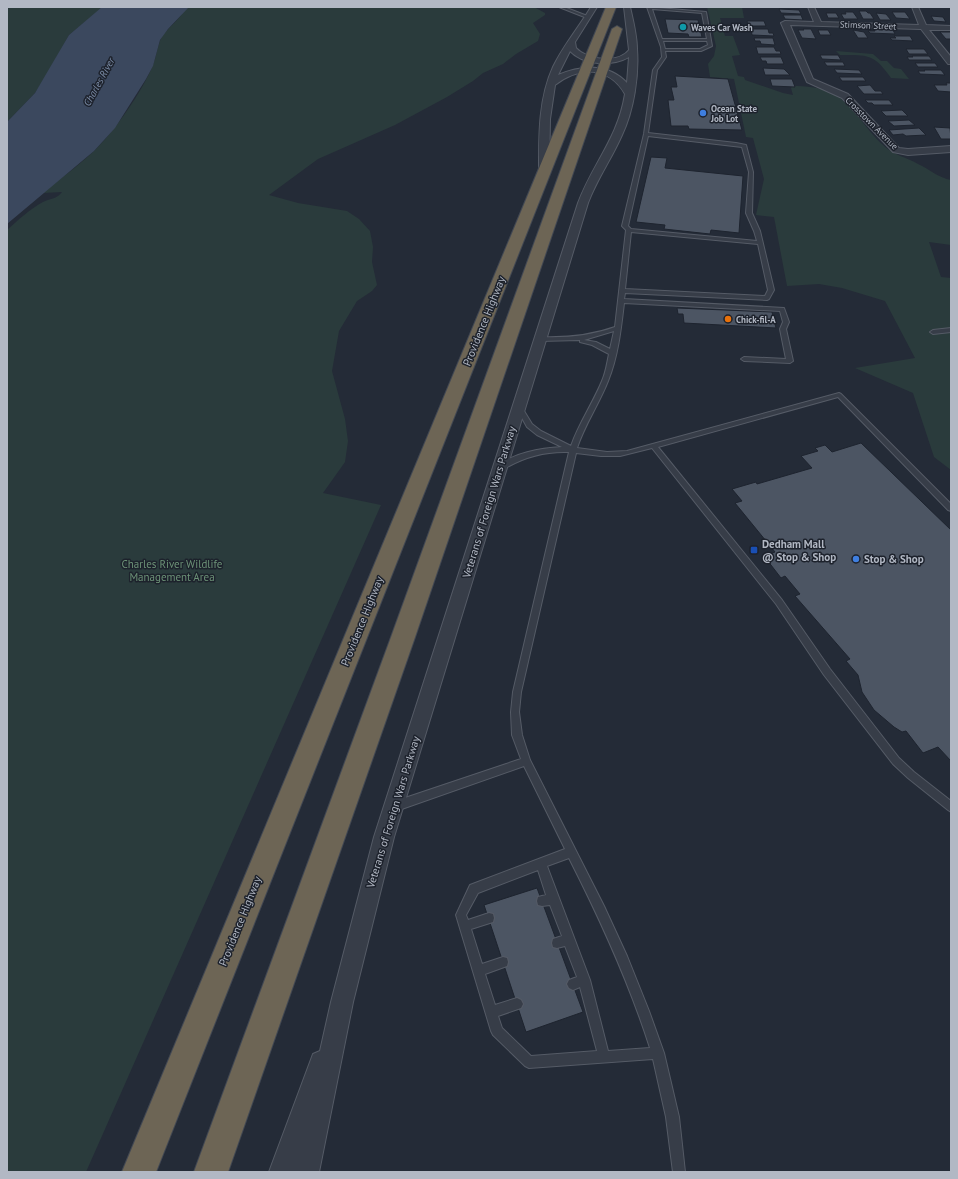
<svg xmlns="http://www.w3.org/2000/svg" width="958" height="1179" font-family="'PT Sans',sans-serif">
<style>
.green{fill:#2a3b3c}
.water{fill:#3b485e}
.building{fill:#4c5563;stroke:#1e242f}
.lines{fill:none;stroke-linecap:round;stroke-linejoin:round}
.lane-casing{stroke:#555b66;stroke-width:2}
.street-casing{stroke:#555b66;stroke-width:2}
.highway-casing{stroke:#424853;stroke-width:2}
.lane{fill:#373d48;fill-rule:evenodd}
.street{fill:#373d48;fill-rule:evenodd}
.highway{fill:#6d6555;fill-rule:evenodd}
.culture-dot{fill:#0f9aa8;stroke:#1d222c;stroke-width:1.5}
.shop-dot{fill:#3f7fe0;stroke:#1d222c;stroke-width:1.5}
.food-dot{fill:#e8710a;stroke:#1d222c;stroke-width:1.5}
.transit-dot{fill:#1a4fb4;stroke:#1d222c;stroke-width:1.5}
.labels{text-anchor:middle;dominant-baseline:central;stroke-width:3;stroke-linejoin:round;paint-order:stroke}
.far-street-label{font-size:9px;fill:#b2b8c4;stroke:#1d222c}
.far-poi-label{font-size:9px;font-weight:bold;fill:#b2b8c4;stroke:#1d222c;text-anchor:start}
.far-water-label{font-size:10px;font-style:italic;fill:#7d8ea9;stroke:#1d222c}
.street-label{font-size:11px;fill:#b2b8c4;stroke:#1d222c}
.poi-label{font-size:11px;font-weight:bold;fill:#b2b8c4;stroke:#1d222c;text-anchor:start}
.park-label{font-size:11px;fill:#6c9277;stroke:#1d222c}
</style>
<rect width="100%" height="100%" fill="#242b37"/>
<path class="green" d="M 7,7 L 103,7 L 69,35 L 49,71 L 35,93 L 7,122 Z
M 185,7 L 534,7 L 545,13 L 545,15 L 533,23 L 540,34 L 538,41 L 516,54 L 503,64 L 483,73 L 473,81 L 447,97 L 395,125 L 318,159 L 269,195 L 298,203 L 347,211 L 359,219 L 370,231 L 373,247 L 372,262 L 377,285 L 372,291 L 357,301 L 339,331 L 332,371 L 345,419 L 348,441 L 345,462 L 323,493 L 381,505 L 86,1172 L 7,1172 L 7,230 C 18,220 30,209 43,202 C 51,198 57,199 62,192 L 43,193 C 60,178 79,166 95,150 C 116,129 142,92 153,65 C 156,57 157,49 160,41 C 165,28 181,21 185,7 Z
M 707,7 L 742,7 L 744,18 L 720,18 L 725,36 L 733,36 L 740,55 L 732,56 L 738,76 L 744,77 L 745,80 L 783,93 L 793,95 L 791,88 L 792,86 C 804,86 824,87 834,94 C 854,106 866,130 883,145 C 893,155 906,157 918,164 C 929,169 939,178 951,180 L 951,245 L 929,242 L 941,277 L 951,278 L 951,470 L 934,457 L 913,393 L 855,368 L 915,358 L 885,301 L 842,288 L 819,284 L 787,286 L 774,217 L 756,215 L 764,179 L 753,138 L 746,137 L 734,79 L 710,77 L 708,64 L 714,56 L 716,46 Z
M 836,51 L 873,54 L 881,61 L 887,61 L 894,68 L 901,69 L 909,79 L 891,78 C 874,54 869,55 840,55 Z"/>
<path class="water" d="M 102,7 L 189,7 L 168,29 L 160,40 L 153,66 L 146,79 L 115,128 L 94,151 L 7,224 L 7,122 L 35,93 L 69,35 Z"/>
<path class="building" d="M 779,9 L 799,10 L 801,14 L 781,13 Z
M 859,11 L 866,11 L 868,13 L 870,13 L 874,19 L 863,19 Z
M 845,12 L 853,12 L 858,19 L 844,19 L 841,14 L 846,14 Z
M 892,12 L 905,12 L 910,19 L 896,18 Z
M 826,13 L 836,13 L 839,18 L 828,18 Z
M 876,13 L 886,14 L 891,20 L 880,20 Z
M 783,15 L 801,15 L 803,20 L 785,19 Z
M 931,16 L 943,17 L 946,22 L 934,21 Z
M 665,19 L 698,20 L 702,37 L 689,37 L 688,34 L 668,33 Z
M 747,21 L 764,21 L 766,26 L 748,26 Z
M 751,29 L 768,29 L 769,33 L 773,33 L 774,36 L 752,35 Z
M 803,29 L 811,29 L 816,39 L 802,38 L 798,30 L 804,30 Z
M 874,29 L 893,30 L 895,34 L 870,33 L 868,31 L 875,31 Z
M 818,30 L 828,30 L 831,35 L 820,35 Z
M 853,30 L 864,32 L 868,38 L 858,38 Z
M 940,32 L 951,32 L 951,39 L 946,39 Z
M 894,36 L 910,36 L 913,41 L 892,40 L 890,38 L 896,38 Z
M 754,38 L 773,38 L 775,45 L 761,44 L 760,41 L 755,41 Z
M 756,47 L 774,47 L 776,51 L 780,51 L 781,54 L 758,54 Z
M 906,49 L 924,49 L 928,54 L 909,54 Z
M 820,55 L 838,55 L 841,60 L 822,59 Z
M 912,56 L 929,56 L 932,60 L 909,60 L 907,57 L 913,57 Z
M 760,57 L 781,57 L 784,64 L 767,64 L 766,61 L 762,61 Z
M 824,62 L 843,62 L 845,66 L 827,66 Z
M 915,63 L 935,63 L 938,67 L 918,67 Z
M 763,68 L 784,69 L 790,75 L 765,75 Z
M 834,69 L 859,70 L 862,74 L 837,73 Z
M 924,70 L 941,70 L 945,75 L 920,74 L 918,71 L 925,71 Z
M 675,76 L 728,79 L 742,130 L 689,129 L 688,126 L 671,126 L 668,100 L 674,100 L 671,87 L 677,87 Z
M 839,77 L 863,77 L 866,81 L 842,81 Z
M 770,79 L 792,79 L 795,87 L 772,86 Z
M 946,83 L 951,83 L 951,92 L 938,91 L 934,85 L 947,85 Z
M 870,85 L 875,91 L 881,91 L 883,94 L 864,94 L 857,86 Z
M 865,100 L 889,100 L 893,105 L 874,105 L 872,103 L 868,103 Z
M 902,110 L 908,116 L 886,116 L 881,111 Z
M 909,120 L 915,125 L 894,126 L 888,121 Z
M 934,127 L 950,128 L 951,139 L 941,139 Z
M 919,128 L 926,135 L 906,136 L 903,134 L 893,135 L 889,130 Z
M 651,157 L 667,158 L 665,168 L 743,176 L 739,233 L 711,230 L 710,234 L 664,229 L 665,225 L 636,222 Z
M 677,308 L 772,312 L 776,328 L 684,323 L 683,314 L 678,314 Z
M 861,443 L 951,530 L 951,761 L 938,747 L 923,753 L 906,731 L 902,732 L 894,727 L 874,710 L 862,692 L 858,675 L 846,661 L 850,659 L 795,596 L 800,594 L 785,576 L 781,578 L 764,556 L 775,552 L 735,503 L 742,501 L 732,489 L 756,482 L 757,484 L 812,468 L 801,456 L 818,451 L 815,448 L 825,445 L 832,452 Z
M 537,888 L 583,1012 L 526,1032 L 484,905 Z"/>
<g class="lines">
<defs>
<path id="lane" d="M 559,7 L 564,7 L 590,17 L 587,18 Z
M 647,7 L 706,12 L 712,46 L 701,51 L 665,51 L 666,57 L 657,70 L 648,133 L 736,143 L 746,145 L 753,172 L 752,213 L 760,231 L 774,290 L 769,299 L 767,300 L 625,293 L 624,299 L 784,308 L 789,322 L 786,329 L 793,361 L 790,363 L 744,361 L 741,359 L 744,357 L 786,359 L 780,329 L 783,322 L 780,311 L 624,303 C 621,329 618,357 608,381 C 599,404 585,424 577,448 L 607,452 L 627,451 L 839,393 L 841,394 L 951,504 L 951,511 L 948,510 L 838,397 L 658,447 L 782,600 L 830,669 L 899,758 L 914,772 L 951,801 L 951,812 L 948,810 L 908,778 L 893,764 L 824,675 L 776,604 L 652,448 L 620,456 L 601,456 L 576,453 L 521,692 L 519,712 L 522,735 L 530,760 L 604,906 L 627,956 L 649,1011 L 664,1053 L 679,1117 L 685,1172 L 673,1172 L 666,1117 L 653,1059 L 529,1068 L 525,1066 L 493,1035 L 491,1031 L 456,915 L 470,885 L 565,849 L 524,766 L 396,811 L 393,809 L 391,806 L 393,803 L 396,801 L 521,759 L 512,735 L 511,712 L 513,692 L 569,452 C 544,451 523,457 502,470 L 500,470 L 496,468 C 510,453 543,448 562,447 L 537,435 L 527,427 L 516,407 L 517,406 L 521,406 L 532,424 L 541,431 L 571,446 C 579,423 593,403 602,381 C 606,372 607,363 609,354 L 592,345 L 580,342 L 580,340 L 540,341 L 537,339 L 540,337 C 567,338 590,336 615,327 L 626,230 L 622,226 L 644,134 L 653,70 L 662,57 L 661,47 ZM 652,9 L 702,13 L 707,39 L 662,39 ZM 663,41 L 707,41 L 708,45 L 700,49 L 665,49 ZM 648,136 L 742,147 L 749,172 L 746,213 L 754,231 L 757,241 L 631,229 L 628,226 ZM 631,232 L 758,244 L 768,290 L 765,296 L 625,289 ZM 614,331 L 610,349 L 596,342 L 584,340 ZM 569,858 C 600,919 629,982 650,1048 L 608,1051 L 590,980 L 547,866 ZM 538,870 L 546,895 L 538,897 L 537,901 L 538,905 L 542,906 L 550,905 L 562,936 L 553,939 L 552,943 L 553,947 L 557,948 L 565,946 L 577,977 L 569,980 L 567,984 L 569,988 L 573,990 L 580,987 L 597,1051 L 531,1056 L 502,1028 L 498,1016 L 521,1008 L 523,1004 L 521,1000 L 517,998 L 495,1005 L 485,974 L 507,966 L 508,962 L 507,958 L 503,957 L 482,964 L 471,929 L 493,922 L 494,918 L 493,914 L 489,913 L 468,920 L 466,915 L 478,893 Z
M 951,328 L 951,332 L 933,334 L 930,332 L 933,330 Z"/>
<path id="street" d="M 591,7 L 597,7 L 575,42 L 576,48 C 587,60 618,64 629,50 L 624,7 L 630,7 C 633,20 637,36 637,49 C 639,75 634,110 622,135 C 612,158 597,179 588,203 L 394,837 L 353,1002 L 319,1172 L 269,1172 L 313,1054 L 320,1051 L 331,1002 L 374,837 L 578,203 C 593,163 618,138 625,94 C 609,66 579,66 555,85 L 550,119 L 549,173 L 544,176 L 541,175 L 539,173 C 539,138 538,100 553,67 C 563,46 579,27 591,7 ZM 570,51 C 583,65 612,67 629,57 L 627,83 C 609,63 581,65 558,75 Z
M 808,7 L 814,7 L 821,22 L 919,25 L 912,7 L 918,7 L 926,25 L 951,26 L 951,30 L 929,30 L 951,57 L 951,64 L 948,64 L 921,29 L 790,25 L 813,79 L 848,94 L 899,148 L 908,149 L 951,146 L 951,152 L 908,155 L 893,152 L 842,98 L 807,82 L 781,23 L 785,21 L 814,22 Z"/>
<path id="highway" d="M 606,7 L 616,7 L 156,1172 L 122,1172 Z
M 617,26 L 622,29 L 414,640 L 228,1172 L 194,1172 L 390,640 L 612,29 Z"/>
</defs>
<use href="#lane" class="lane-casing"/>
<use href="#street" class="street-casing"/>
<use href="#highway" class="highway-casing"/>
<use href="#lane" class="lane"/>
<use href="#street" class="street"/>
<use href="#highway" class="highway"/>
</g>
<circle class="culture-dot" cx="683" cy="27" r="4"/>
<g class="shop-dot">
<circle cx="703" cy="113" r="4"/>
<circle cx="856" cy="559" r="4"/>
</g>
<circle class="food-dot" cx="728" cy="319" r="4"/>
<rect class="transit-dot" x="750" y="546" width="8" height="8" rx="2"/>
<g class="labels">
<g class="far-street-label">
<text transform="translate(868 25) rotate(2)">Stimson Street</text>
<text transform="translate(872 123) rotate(45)">Crosstown Avenue</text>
</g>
<g class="far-poi-label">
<text x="691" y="27">Waves Car Wash</text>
<text x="711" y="108">Ocean State<tspan x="711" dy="10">Job Lot</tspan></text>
<text x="736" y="319">Chick-fil-A</text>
</g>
<g class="far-water-label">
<text transform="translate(99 82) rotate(-61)">Charles River</text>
</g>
<g class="street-label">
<text transform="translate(484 321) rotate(-68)">Providence Highway</text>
<text transform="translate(489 502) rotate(-73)">Veterans of Foreign Wars Parkway</text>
<text transform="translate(362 621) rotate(-68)">Providence Highway</text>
<text transform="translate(393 812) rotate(-73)">Veterans of Foreign Wars Parkway</text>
<text transform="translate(240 921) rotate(-68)">Providence Highway</text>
</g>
<g class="poi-label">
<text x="762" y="544">Dedham Mall<tspan x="762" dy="13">@ Stop &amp; Shop</tspan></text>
<text x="864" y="559">Stop &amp; Shop</text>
</g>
<g class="park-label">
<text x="172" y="564">Charles River Wildlife<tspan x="172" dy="13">Management Area</tspan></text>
</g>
</g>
<rect width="958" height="1179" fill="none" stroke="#b2b8c4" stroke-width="16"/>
</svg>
